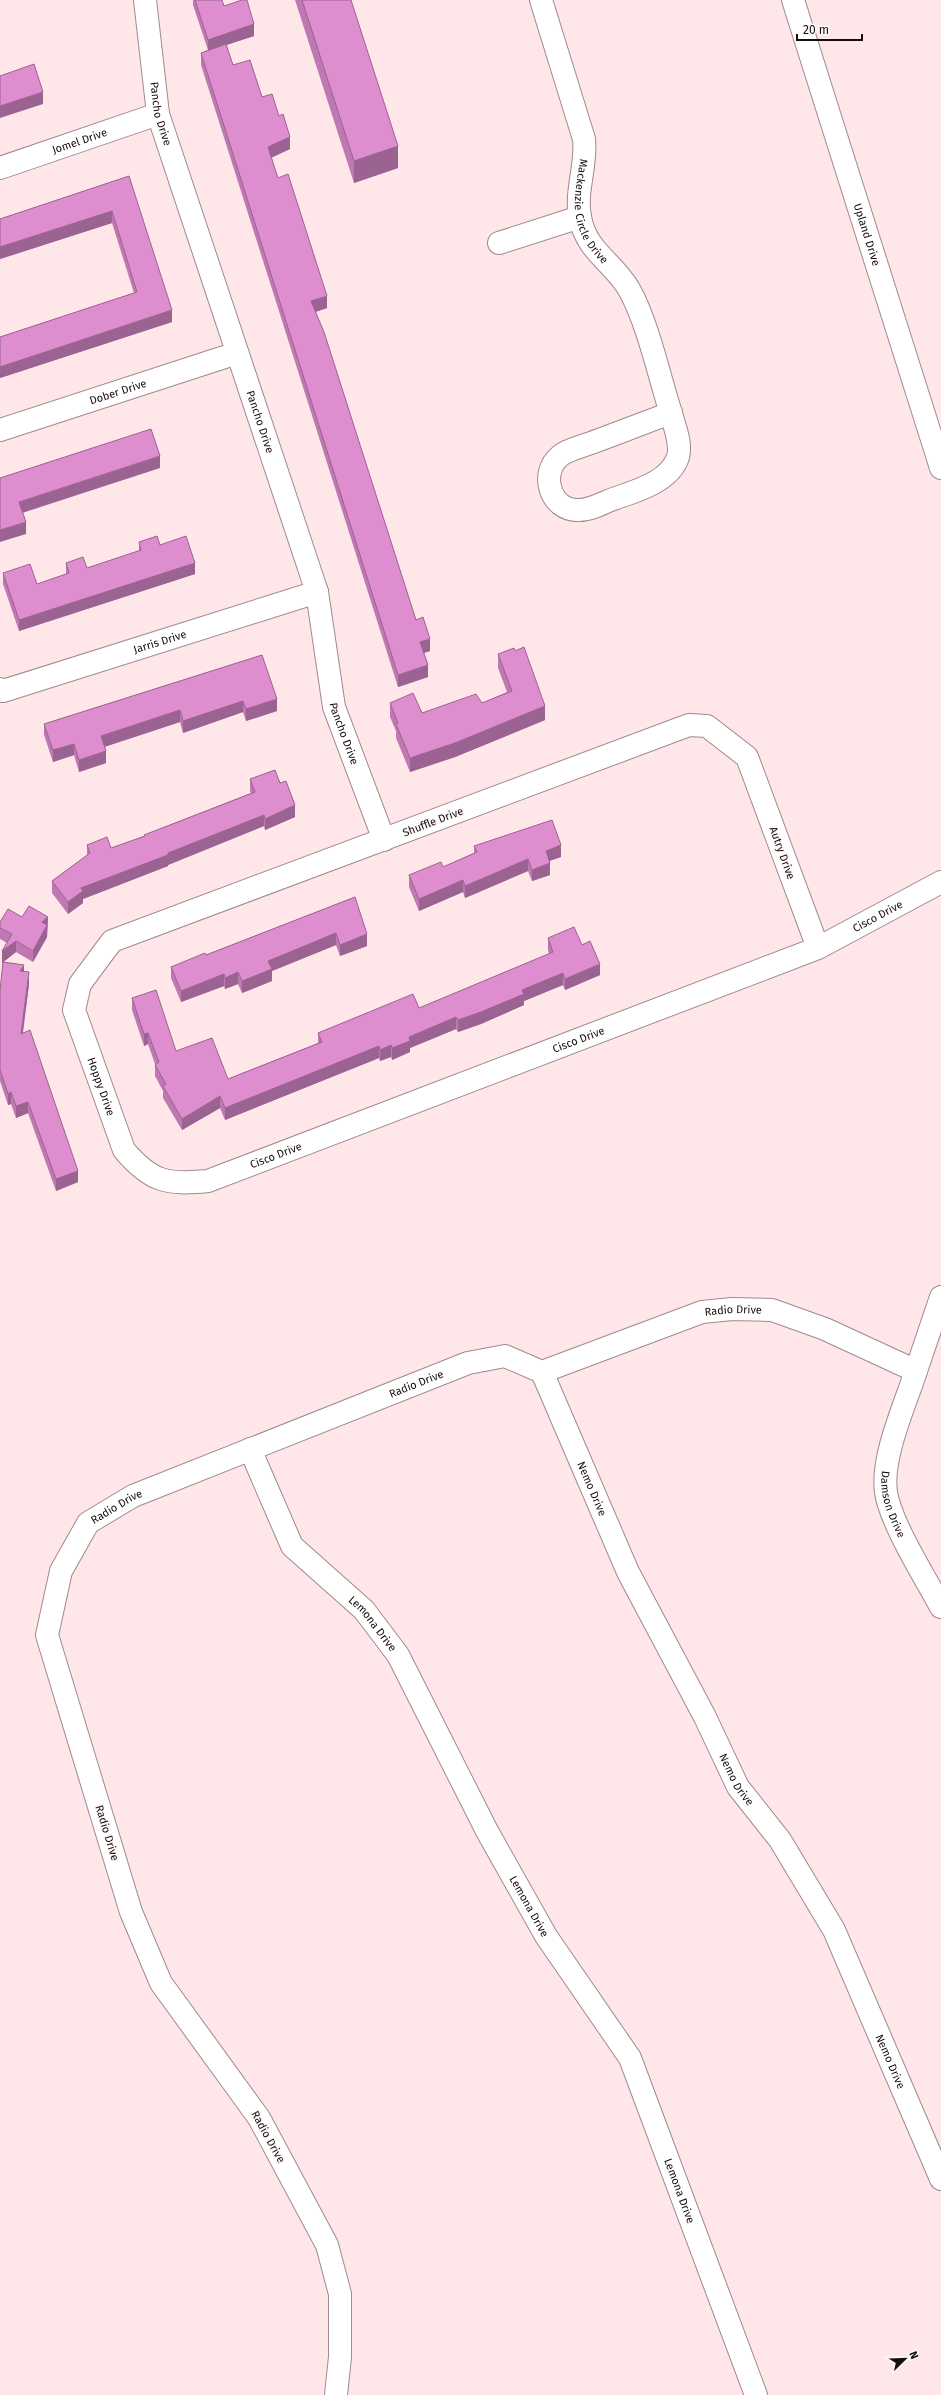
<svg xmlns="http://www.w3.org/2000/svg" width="941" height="2395" font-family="'Fira Sans',sans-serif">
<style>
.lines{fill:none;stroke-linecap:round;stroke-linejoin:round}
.minor-casing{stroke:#9f8a8d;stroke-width:24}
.minor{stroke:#fff;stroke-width:22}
.wall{fill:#bf79b2}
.shaded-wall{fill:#9b6391}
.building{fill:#de8dcf;stroke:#9b6391}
.labels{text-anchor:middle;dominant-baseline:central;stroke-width:3.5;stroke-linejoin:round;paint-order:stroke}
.street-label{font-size:11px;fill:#150d0e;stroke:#fef9f9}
</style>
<rect width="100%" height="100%" fill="#fee6e9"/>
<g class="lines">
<defs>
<g id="minor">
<path id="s1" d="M 145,0 L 158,114 L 317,592 L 334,707 L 384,840"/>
<path id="s2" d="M 541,0 L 584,139 C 587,165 575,191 580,217 C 586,252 615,263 630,291 C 648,324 659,376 671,413"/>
<path id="s3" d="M 793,0 L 941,468"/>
<path id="s4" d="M 0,168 L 158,114"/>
<path d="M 499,243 L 580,217"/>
<path d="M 671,413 C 674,426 682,443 678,457 C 669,484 631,492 608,501 C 599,505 589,510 579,510 C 550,511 539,473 560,456 C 567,450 580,447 588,444 C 616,434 643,423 671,413 Z"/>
<path id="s5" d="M 0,430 L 237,353"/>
<path id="s6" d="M 0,689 L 3,691 L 317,592"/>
<path id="s7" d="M 818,948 L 747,757 L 707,726 L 689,725 L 112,941 L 80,984 L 74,1010 L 124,1150 C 151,1182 167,1185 208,1181 L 818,948 L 941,882"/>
<path id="s8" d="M 916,1371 C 905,1405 881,1457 886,1492 C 890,1522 926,1579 941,1607"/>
<path id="s9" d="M 542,1372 L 628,1572 L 705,1717 L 738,1787 L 780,1840 L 834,1930 L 941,2179"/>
<path id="s10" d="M 250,1449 L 292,1546 L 364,1610 L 398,1655 L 487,1831 L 546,1936 L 630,2058 L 756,2395"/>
<path id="s11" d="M 336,2395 L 340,2357 L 340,2294 L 327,2245 L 259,2118 L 161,1983 L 131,1912 L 47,1635 L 61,1571 L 88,1523 L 133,1496 L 468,1363 L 505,1356 L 542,1372 L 702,1312 L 732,1309 L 772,1310 L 825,1329 L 916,1371 L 941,1297"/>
</g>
</defs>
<use href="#minor" class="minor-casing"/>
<use href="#minor" class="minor"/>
</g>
<path class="wall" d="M 193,0 L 222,0 L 224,6 L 254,36 L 226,45 L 233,65 L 262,97 L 290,149 L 271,158 L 278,178 L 327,308 L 316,312 L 416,620 L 430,651 L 424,653 L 428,677 L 398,687 L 201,65 L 201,53 L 208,50 L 193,5 Z
M 295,0 L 351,0 L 398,168 L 354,183 Z
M 129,176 L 172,322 L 0,378 L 0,337 L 134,293 L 112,223 L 0,259 L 0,219 Z
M 139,542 L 160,545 L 195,574 L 19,631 L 3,584 L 3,573 L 37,584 L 66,574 L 66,563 L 87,568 L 139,551 Z
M 515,651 L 545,720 L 455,757 L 410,772 L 396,738 L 396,731 L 390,717 L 390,703 L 422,713 L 482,703 L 507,692 L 498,668 L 498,654 Z
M 262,655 L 277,711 L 246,721 L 243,712 L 183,733 L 180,722 L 104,747 L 106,763 L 79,772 L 74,755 L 53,762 L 44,735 L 44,724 Z
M 250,779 L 280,783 L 295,817 L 265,830 L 264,826 L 168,865 L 168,866 L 83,899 L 83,903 L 68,914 L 52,893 L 52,881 L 87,855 L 87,845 L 111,848 L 144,836 L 144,835 L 251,793 L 250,791 Z
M 474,846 L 561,857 L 549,861 L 550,875 L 532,881 L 528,871 L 465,898 L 463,892 L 419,911 L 409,887 L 409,875 L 443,867 L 474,853 Z
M 355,897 L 367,946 L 340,956 L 336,945 L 272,971 L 272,981 L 242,993 L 238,984 L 225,989 L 224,986 L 181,1002 L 171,978 L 171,967 L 206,955 Z
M 22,917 L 48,917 L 47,937 L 33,962 L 16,952 L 2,963 L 7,943 L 0,939 L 0,922 Z
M 548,938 L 582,945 L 600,975 L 565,990 L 563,985 L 524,1001 L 524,1005 L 481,1024 L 458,1032 L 456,1029 L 410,1048 L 410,1052 L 392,1060 L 391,1057 L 380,1061 L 379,1058 L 225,1120 L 220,1108 L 182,1130 L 163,1098 L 163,1091 L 155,1076 L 155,1064 L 148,1044 L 144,1046 L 132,1010 L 132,998 L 176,1051 L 228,1079 L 318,1043 L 318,1033 L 419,1008 L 549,954 L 548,950 Z
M 24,972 L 29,984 L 23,1033 L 78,1182 L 56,1191 L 28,1113 L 16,1118 L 11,1104 L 8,1105 L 0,1081 L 0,990 Z"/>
<path class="shaded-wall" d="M 254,24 L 254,36 L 208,51 L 208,40 Z
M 43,92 L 43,104 L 0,118 L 0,106 Z
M 290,137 L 290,149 L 268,159 L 268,147 Z
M 398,146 L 398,168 L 354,183 L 354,161 Z
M 112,211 L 112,223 L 0,259 L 0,247 Z
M 327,296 L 327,308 L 311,313 L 311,301 Z
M 172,310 L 172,322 L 0,378 L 0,367 Z
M 160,456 L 160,468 L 19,514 L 19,502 Z
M 26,522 L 26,534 L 0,542 L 0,530 Z
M 195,563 L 195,574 L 19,631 L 19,620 Z
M 430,639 L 430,651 L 420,654 L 420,642 Z
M 428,665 L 428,677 L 398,687 L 398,675 Z
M 277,699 L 277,711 L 246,721 L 246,709 Z
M 243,701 L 243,712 L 183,733 L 183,721 Z
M 545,706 L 545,720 L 455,757 L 410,772 L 410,758 Z
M 180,710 L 180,722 L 101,748 L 101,736 Z
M 74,744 L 74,755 L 53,762 L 53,750 Z
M 106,751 L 106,763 L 79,772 L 79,760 Z
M 295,805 L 295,817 L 265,830 L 265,819 Z
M 264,815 L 264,826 L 168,865 L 168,866 L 83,899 L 83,903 L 68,914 L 68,902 L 81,888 Z
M 561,845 L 561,857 L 546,862 L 546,851 Z
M 528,859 L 528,871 L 465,898 L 465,886 Z
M 550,863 L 550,875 L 532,881 L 532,870 Z
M 463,880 L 463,892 L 419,911 L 419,899 Z
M 48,917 L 47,937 L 33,962 L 33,951 L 42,922 Z
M 336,933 L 336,945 L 272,971 L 272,981 L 242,993 L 242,981 L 268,961 Z
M 367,934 L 367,946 L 340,956 L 340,945 Z
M 16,941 L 16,952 L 2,963 L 2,951 Z
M 600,964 L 600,975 L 565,990 L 565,979 Z
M 24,965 L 24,977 L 20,971 Z
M 29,972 L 29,984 L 21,1045 L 21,1034 Z
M 238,972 L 238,984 L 225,989 L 225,978 Z
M 563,973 L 563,985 L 524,1001 L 524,1005 L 481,1024 L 458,1032 L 458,1020 L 522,990 Z
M 224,974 L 224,986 L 181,1002 L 181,991 Z
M 456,1017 L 456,1029 L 410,1048 L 410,1052 L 392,1060 L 392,1048 L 409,1037 Z
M 148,1033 L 148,1044 L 144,1046 L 144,1034 Z
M 391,1045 L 391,1057 L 380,1061 L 380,1050 Z
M 379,1046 L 379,1058 L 225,1120 L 225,1108 Z
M 11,1092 L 11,1104 L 8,1105 L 8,1094 Z
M 220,1096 L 220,1108 L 182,1130 L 182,1119 Z
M 28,1102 L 28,1113 L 16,1118 L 16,1106 Z
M 78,1171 L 78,1182 L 56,1191 L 56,1179 Z"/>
<path class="building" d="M 195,0 L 222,0 L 224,6 L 242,0 L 247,0 L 254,24 L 208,40 Z
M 302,0 L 351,0 L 398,146 L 354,161 Z
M 226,44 L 233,65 L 250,60 L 262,97 L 272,94 L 279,116 L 283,114 L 290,137 L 268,147 L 278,178 L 288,174 L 327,296 L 311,301 L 324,332 L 416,620 L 423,617 L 430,639 L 420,642 L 428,665 L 398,675 L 201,53 Z
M 34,64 L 43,92 L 0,106 L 0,76 Z
M 129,176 L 172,310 L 0,367 L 0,337 L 137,292 L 112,211 L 0,247 L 0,219 Z
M 151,429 L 160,456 L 19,502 L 26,522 L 0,530 L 0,478 Z
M 157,536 L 160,545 L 186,536 L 195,563 L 19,620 L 3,573 L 30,564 L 37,584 L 69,573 L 66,563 L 83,557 L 87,568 L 141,550 L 139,542 Z
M 524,647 L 545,706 L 455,743 L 410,758 L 396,724 L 398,723 L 390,703 L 413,693 L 422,713 L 476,694 L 482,703 L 512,691 L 498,654 L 514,648 L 515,651 Z
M 262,655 L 277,699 L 246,709 L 243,701 L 183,721 L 180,710 L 101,736 L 106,751 L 79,760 L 74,744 L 53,750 L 44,724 Z
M 275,770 L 280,783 L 286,781 L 295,805 L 265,819 L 264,815 L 168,853 L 168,855 L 81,888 L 83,891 L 68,902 L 52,881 L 90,853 L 87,845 L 107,837 L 111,848 L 145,836 L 144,835 L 255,792 L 250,779 Z
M 552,820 L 561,845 L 546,851 L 550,863 L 532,870 L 528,859 L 465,886 L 463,880 L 419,899 L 409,875 L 441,862 L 443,867 L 477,852 L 474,846 Z
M 355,897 L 367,934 L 340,945 L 336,933 L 268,961 L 272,969 L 242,981 L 238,972 L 225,978 L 224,974 L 181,991 L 171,967 L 205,953 L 206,955 Z
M 29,906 L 48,917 L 42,922 L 47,925 L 33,951 L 16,941 L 2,951 L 12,934 L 0,928 L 0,922 L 8,909 L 22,917 Z
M 574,927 L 582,945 L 590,941 L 600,964 L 565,979 L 563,973 L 522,990 L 524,994 L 481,1012 L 458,1020 L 456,1017 L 409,1037 L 410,1041 L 392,1048 L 391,1045 L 380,1050 L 379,1046 L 225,1108 L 220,1096 L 182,1119 L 163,1086 L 166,1084 L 155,1065 L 159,1062 L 148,1033 L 144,1034 L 132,998 L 156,990 L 176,1051 L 212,1038 L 228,1079 L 322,1042 L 318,1033 L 413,994 L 419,1008 L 553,952 L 548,938 Z
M 3,962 L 24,965 L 20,971 L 29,972 L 21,1034 L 30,1030 L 78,1171 L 56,1179 L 28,1102 L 16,1106 L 11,1092 L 8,1094 L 0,1070 L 0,990 Z"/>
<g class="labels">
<g class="street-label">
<text stroke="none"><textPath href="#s1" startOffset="115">Pancho Drive</textPath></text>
<text stroke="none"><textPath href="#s4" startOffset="84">Jomel Drive</textPath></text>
<text stroke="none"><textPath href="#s2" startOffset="221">Mackenzie Circle Drive</textPath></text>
<text stroke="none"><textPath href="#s3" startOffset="246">Upland Drive</textPath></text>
<text stroke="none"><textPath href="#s5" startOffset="124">Dober Drive</textPath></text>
<text stroke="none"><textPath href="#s1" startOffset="439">Pancho Drive</textPath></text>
<text stroke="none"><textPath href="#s6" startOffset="168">Jarris Drive</textPath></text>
<text stroke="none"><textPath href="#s1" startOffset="763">Pancho Drive</textPath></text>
<text transform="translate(433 822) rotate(-21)">Shuffle Drive</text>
<text transform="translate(782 853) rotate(70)">Autry Drive</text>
<text stroke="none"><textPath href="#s7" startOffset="1933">Cisco Drive</textPath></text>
<text stroke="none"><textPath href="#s7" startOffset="1609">Cisco Drive</textPath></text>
<text stroke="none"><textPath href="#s7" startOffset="1050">Hoppy Drive</textPath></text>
<text stroke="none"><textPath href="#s7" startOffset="1285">Cisco Drive</textPath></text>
<text stroke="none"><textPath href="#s11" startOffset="1643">Radio Drive</textPath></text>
<text stroke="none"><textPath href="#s11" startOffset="1307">Radio Drive</textPath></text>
<text stroke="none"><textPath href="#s9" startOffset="127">Nemo Drive</textPath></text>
<text stroke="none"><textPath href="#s8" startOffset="139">Damson Drive</textPath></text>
<text stroke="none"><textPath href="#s11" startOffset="983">Radio Drive</textPath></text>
<text stroke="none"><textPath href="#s10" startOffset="218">Lemona Drive</textPath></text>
<text stroke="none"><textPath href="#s9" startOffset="452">Nemo Drive</textPath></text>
<text transform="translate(107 1833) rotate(73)">Radio Drive</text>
<text stroke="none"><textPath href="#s10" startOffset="542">Lemona Drive</textPath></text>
<text stroke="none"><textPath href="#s9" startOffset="775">Nemo Drive</textPath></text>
<text transform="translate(268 2137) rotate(61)">Radio Drive</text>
<text stroke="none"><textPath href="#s10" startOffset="866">Lemona Drive</textPath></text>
</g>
</g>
<g transform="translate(905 2359) rotate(67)" stroke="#fef9f9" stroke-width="3" paint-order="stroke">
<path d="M0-3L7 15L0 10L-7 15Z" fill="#150d0e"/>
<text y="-6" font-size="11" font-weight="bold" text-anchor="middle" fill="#150d0e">N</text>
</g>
<path d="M797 34v6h65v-6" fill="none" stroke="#150d0e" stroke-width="2"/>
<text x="803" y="34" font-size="12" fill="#150d0e" stroke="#fef9f9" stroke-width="3" paint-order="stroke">20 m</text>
</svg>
